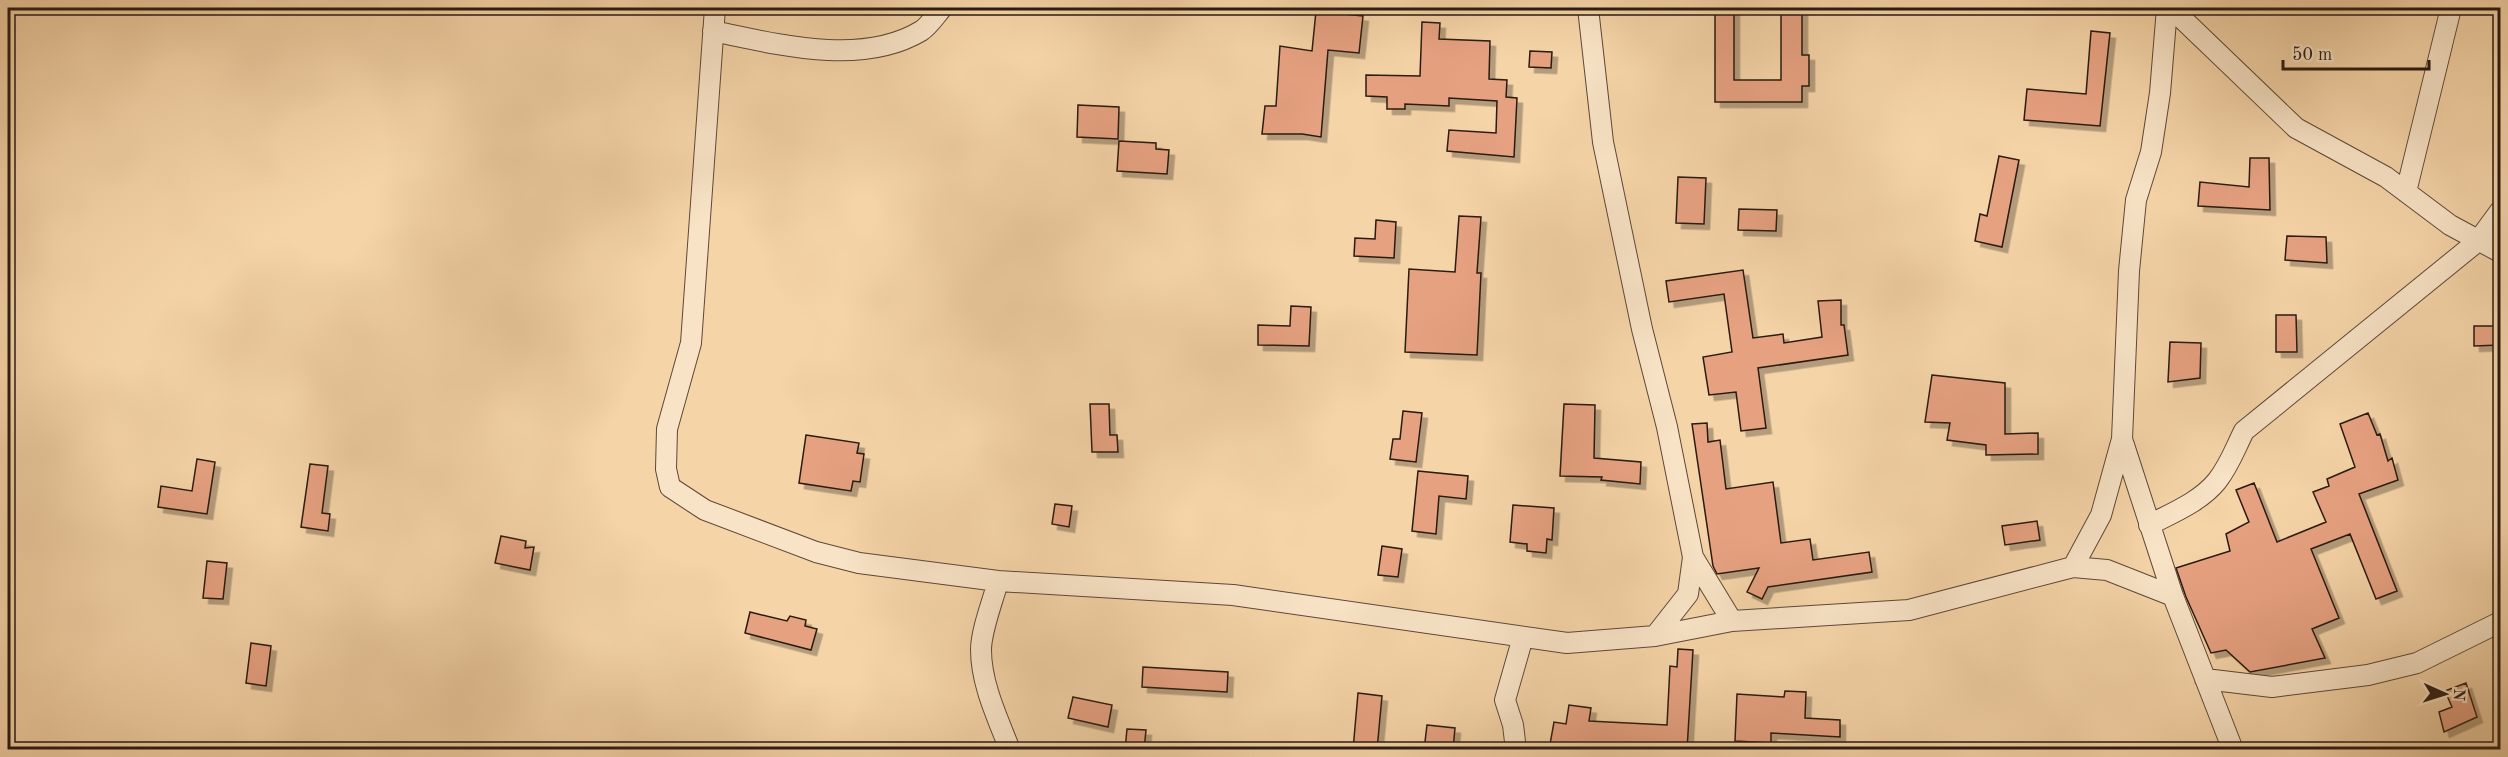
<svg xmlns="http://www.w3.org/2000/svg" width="2508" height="757" font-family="'Old Standard TT',serif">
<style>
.building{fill:#e6a181;stroke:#2a1a11;stroke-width:1.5;filter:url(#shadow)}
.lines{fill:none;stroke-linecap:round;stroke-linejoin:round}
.minor-casing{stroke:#5d4837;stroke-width:22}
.minor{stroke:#f8e3c6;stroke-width:20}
</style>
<defs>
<filter id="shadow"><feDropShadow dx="5.5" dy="5.5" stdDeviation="0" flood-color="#0004"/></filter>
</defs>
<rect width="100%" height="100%" fill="#f5d4a8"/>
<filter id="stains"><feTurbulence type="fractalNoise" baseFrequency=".00333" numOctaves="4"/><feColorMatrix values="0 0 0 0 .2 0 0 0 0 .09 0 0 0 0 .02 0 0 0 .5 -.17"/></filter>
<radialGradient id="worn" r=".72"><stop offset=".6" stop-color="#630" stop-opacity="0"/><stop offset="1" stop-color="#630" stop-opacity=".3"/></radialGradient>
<path class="building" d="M 1715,10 L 1734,10 L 1734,80 L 1781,80 L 1781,10 L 1802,10 L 1802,55 L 1809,55 L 1809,86 L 1802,86 L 1802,102 L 1715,102 Z
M 1316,11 L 1363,16 L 1359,53 L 1328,50 L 1321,137 L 1302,134 L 1262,134 L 1265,106 L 1276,106 L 1280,46 L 1312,51 Z
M 1422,22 L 1440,23 L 1439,39 L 1490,41 L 1489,79 L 1507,80 L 1506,97 L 1517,98 L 1514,157 L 1447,151 L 1449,130 L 1496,133 L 1497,101 L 1449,98 L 1449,106 L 1405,104 L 1405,109 L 1387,109 L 1387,97 L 1366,96 L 1366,75 L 1420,76 Z
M 2091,31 L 2110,33 L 2100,126 L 2024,120 L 2027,89 L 2086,94 Z
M 1530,51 L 1552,52 L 1551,68 L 1529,67 Z
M 1078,105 L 1119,107 L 1118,139 L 1077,137 Z
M 1119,141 L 1156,143 L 1156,149 L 1169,150 L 1167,174 L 1117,171 Z
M 1999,156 L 2019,160 L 2002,247 L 1975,241 L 1980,214 L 1987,216 Z
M 2250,158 L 2269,158 L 2270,210 L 2198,206 L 2200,182 L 2249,187 Z
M 1678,177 L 1706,178 L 1704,224 L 1676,223 Z
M 1739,209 L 1777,210 L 1776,231 L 1738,230 Z
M 1459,216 L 1481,217 L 1477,273 L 1481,273 L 1477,355 L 1405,352 L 1409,269 L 1455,272 Z
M 1376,220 L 1396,222 L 1394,258 L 1354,256 L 1355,238 L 1375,239 Z
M 2287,236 L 2326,237 L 2327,263 L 2285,260 Z
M 1743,270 L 1753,338 L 1783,334 L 1784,343 L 1822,337 L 1818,301 L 1841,300 L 1841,325 L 1844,325 L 1848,355 L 1758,368 L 1766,428 L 1741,431 L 1736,392 L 1709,395 L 1703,357 L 1732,352 L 1724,294 L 1669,302 L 1666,281 Z
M 1291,306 L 1311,307 L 1309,346 L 1258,345 L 1258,325 L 1290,326 Z
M 2276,315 L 2296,315 L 2297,352 L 2276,352 Z
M 2474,326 L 2500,326 L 2500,345 L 2474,346 Z
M 2170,342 L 2201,343 L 2200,378 L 2168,382 Z
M 1932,375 L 2005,383 L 2005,434 L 2038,433 L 2038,454 L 1986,455 L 1986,445 L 1947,440 L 1950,423 L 1925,422 Z
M 1090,404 L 1109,404 L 1110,435 L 1117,435 L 1118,452 L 1092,452 Z
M 1564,404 L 1595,405 L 1594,458 L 1641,462 L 1640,484 L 1601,480 L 1602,477 L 1560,476 Z
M 1403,411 L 1422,413 L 1416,462 L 1390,459 L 1393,439 L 1400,439 Z
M 2368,413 L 2377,435 L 2380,434 L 2388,461 L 2392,458 L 2398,480 L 2359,494 L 2397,591 L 2376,599 L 2350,534 L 2311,549 L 2339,618 L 2312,629 L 2325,658 L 2250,672 L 2226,650 L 2211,653 L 2186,597 L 2176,568 L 2230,551 L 2226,534 L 2249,522 L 2236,490 L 2254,483 L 2277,542 L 2326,522 L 2313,492 L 2329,486 L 2327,479 L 2355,467 L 2340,424 Z
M 1707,423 L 1708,442 L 1720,440 L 1726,489 L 1773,482 L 1781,543 L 1810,539 L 1813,560 L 1869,552 L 1872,572 L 1768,587 L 1762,599 L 1747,592 L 1759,568 L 1717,574 L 1713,566 L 1692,424 Z
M 806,435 L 859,443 L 857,453 L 864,454 L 860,482 L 853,481 L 851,491 L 799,483 Z
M 197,459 L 215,462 L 207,514 L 158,507 L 161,486 L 192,491 Z
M 310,464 L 328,466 L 322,513 L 330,514 L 328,531 L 301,527 Z
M 1418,471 L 1468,476 L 1466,499 L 1439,496 L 1436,534 L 1412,531 Z
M 1055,504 L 1072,506 L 1069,527 L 1052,524 Z
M 1513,505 L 1554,508 L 1552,540 L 1547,539 L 1546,553 L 1527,551 L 1527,544 L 1510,542 Z
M 2037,521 L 2040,540 L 2005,545 L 2002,526 Z
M 501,536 L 526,541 L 525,548 L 534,547 L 530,570 L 495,563 Z
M 1382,546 L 1402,549 L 1398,577 L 1378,575 Z
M 207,561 L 227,563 L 223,599 L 203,598 Z
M 750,612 L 787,621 L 790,616 L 806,620 L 805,626 L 817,629 L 811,650 L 745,633 Z
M 251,643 L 271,646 L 266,686 L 246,683 Z
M 1678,649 L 1693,650 L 1687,750 L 1584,747 L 1584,749 L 1550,744 L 1554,722 L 1566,724 L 1569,705 L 1591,708 L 1589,721 L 1667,725 L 1670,666 L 1677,667 Z
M 1143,667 L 1228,672 L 1227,692 L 1142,687 Z
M 2466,683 L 2477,717 L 2444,732 L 2439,712 L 2452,707 L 2445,691 Z
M 1785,691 L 1806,692 L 1805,718 L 1840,720 L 1840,737 L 1771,733 L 1771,743 L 1735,741 L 1737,694 L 1784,697 Z
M 1358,693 L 1382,696 L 1377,750 L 1353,750 Z
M 1073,697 L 1112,705 L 1108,727 L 1068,718 Z
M 1427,725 L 1455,728 L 1453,750 L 1424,750 Z
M 1127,729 L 1146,730 L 1144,750 L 1125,750 Z"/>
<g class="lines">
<defs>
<path id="minor" d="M 715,8 L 691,343 L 667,429 L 666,469 L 670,487 L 705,510 L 816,552 L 859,563 L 998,581 L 1233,595 L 1567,643 L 1655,636 L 1732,621 L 1909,610 L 2073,567 L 2107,570 L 2173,596 L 2233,750
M 1588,8 L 1603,142 L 1642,329 L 1667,427 L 1693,557 L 1688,594 L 1655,636
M 2171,8 L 2296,128 L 2386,177 L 2450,225 L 2500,252
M 713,31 C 776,44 861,67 921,31 C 929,26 936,15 942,8
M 2406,192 L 2451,8
M 2122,439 L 2173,596
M 2149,525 C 2172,513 2200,502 2217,481 C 2229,466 2235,449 2244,431 L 2478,241 L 2500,211
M 1693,557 L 1732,621
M 2073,567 L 2101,515 L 2122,439 L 2129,271 L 2136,200 L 2151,152 L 2160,93 L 2167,8
M 998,581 C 993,601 981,630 981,650 C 981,684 998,719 1010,750
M 2205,679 L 2272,687 L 2368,675 L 2417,663 L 2500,622
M 1516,750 L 1513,725 L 1505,700 L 1523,637"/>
</defs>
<use href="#minor" class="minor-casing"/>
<use href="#minor" class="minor"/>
</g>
<rect width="2508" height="757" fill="none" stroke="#f5d4a8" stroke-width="30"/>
<rect x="9" y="9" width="2490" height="739" fill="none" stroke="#2a1a11" stroke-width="3"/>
<rect x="15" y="15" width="2478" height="727" fill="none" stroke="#2a1a11" stroke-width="1.5"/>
<g transform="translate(2445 694) rotate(93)" stroke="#f8e3c6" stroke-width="4.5" paint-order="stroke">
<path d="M0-4.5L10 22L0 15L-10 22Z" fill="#2a1a11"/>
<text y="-9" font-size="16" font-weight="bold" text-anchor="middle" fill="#2a1a11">N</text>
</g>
<path d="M2283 60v9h146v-9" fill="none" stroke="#2a1a11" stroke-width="3"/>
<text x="2292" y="60" font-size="18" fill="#2a1a11" stroke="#f8e3c6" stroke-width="4.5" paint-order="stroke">50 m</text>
<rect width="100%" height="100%" filter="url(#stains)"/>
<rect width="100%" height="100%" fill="url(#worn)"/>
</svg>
